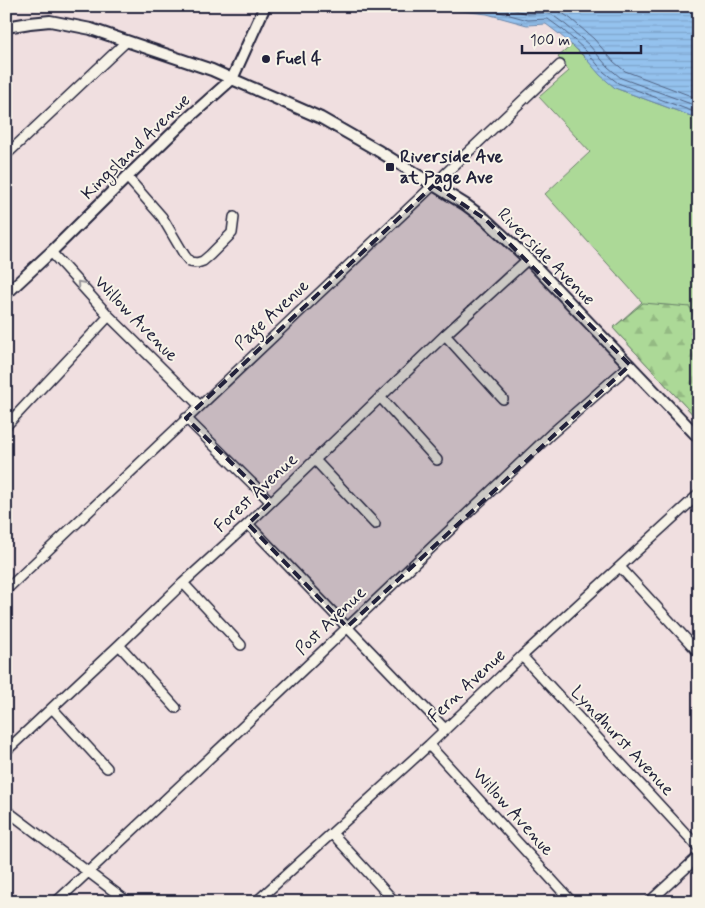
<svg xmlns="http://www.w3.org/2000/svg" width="705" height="908" font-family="Mynerve,sans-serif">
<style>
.green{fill:#acd997;stroke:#677e69}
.forest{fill:url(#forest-firs);stroke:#677e69}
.water{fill:url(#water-rules);stroke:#6682a6}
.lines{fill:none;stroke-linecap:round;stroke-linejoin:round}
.shore{stroke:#506283;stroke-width:1}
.minor-casing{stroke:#22223b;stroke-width:12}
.major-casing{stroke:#22223b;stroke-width:14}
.minor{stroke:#f7f3e8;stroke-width:9}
.major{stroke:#f7f3e8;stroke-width:10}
.oneway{stroke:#97959a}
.marked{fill:#22223b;fill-opacity:0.2;stroke:#22223b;stroke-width:4;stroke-dasharray:10 6;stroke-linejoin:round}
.poi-dot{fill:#22223b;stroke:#f7f3e8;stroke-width:2}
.labels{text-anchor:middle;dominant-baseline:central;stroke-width:4;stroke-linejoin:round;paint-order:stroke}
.poi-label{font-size:18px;font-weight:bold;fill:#22223b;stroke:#f7f3e8;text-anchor:start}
.street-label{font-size:18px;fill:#22223b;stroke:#f7f3e8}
</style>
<defs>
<pattern id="forest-firs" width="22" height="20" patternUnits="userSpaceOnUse" patternTransform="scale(1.25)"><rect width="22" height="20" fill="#acd997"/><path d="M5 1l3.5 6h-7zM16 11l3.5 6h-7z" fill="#94ba83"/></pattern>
<pattern id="water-rules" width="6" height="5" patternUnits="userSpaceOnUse" patternTransform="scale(1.25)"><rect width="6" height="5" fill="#94c2ee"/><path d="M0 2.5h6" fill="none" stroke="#7fa6cd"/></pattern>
</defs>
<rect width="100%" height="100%" fill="#f0dfe0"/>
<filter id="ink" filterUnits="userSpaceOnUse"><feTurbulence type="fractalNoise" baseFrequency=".02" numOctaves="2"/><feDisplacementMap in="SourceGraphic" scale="10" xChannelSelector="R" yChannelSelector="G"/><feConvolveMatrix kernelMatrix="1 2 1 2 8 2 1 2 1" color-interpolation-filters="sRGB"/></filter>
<g filter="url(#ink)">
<path class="green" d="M 572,45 L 615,88 L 699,119 L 699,421 L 613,328 L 642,302 L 545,194 L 590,152 L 539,97 L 569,71 L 558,57 Z"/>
<path class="forest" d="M 643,303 L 690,307 L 699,334 L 699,421 L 613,328 Z"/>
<path class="water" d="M 419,6 L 699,6 L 699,119 L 615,88 L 600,75 L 581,53 L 559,34 L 546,24 L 527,25 L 487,14 Z"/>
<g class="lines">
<path class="shore" d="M 463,6 L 488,9 L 528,20 L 548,19 L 563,30 L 585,50 L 604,72 L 618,83 L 699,114
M 501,6 L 528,14 L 545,13 L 551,14 L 566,25 L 589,45 L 608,67 L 621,78 L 699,107
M 552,6 L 571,19 L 594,39 L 614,62 L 625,71 L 699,99"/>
<defs>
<path id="minor" d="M 6,155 L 127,41
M 127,177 L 162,217 L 185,256 L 190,262 L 197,263 L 203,261 L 210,255 L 232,233 L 234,217
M 51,252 L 109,316 L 200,406
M 445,335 L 503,399
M 380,397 L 437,460
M 186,418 L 271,502
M 6,426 L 109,316
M 315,460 L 375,524
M 248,524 L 445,729
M 620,567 L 699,653
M 183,583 L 241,645
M 6,590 C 190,414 376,241 560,65
M 119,645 L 176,708
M 522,656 L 699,848
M 52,708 L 107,768
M 429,745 L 572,902
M 6,751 L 119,645 L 183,583 L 248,524 L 445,335 L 528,259
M 6,810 L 128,902
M 332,833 L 395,902
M 56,902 L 231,738 L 551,434 L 630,365
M 256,902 L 429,745 L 522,656 L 699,494
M 649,902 L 699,856"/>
<path id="major" d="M 6,27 L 30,23 L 50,21 L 91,29 L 212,70 L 232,79 L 321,118 L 377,150 L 466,205 L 485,219 L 528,259 L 699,438
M 6,294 L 51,252 L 127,177 L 186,120 L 232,79 L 265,6"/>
</defs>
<use href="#minor" class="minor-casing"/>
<use href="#major" class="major-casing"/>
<use href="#minor" class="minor"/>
<use href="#major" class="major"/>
</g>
<defs><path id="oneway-chevron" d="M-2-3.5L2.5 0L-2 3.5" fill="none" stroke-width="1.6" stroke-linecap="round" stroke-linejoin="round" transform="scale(1.25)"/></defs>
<use class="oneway" href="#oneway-chevron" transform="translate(80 284) rotate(-132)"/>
</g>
<path class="marked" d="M 434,185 L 485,219 L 630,365 L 347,627 L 248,524 L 271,502 L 186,418 Z"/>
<g class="poi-dot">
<circle cx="266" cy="59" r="5"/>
<rect x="385" y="162" width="10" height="10" rx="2.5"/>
</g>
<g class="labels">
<g class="poi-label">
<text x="276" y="59">Fuel 4</text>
<text x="400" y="157">Riverside Ave<tspan x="400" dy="21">at Page Ave</tspan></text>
</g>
<g class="street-label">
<text transform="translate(136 147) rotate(-44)">Kingsland Avenue</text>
<text transform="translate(546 257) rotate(45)">Riverside Avenue</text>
<text transform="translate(272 315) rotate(-43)">Page Avenue</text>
<text transform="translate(136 319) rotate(46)">Willow Avenue</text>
<text transform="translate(256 493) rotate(-43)">Forest Avenue</text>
<text transform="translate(331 621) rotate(-44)">Post Avenue</text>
<text transform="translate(467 686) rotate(-43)">Fern Avenue</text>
<text transform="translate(622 741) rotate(47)">Lyndhurst Avenue</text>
<text transform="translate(513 812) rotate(48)">Willow Avenue</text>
</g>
</g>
<rect width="705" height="908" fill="none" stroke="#f7f3e8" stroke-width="25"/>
<rect x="12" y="12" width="680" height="883" fill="none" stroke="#22223b" stroke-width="2" filter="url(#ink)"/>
<path d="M522 45v8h119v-8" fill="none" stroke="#22223b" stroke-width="2.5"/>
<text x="530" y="45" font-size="15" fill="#22223b" stroke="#f7f3e8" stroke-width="4" paint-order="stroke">100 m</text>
</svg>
